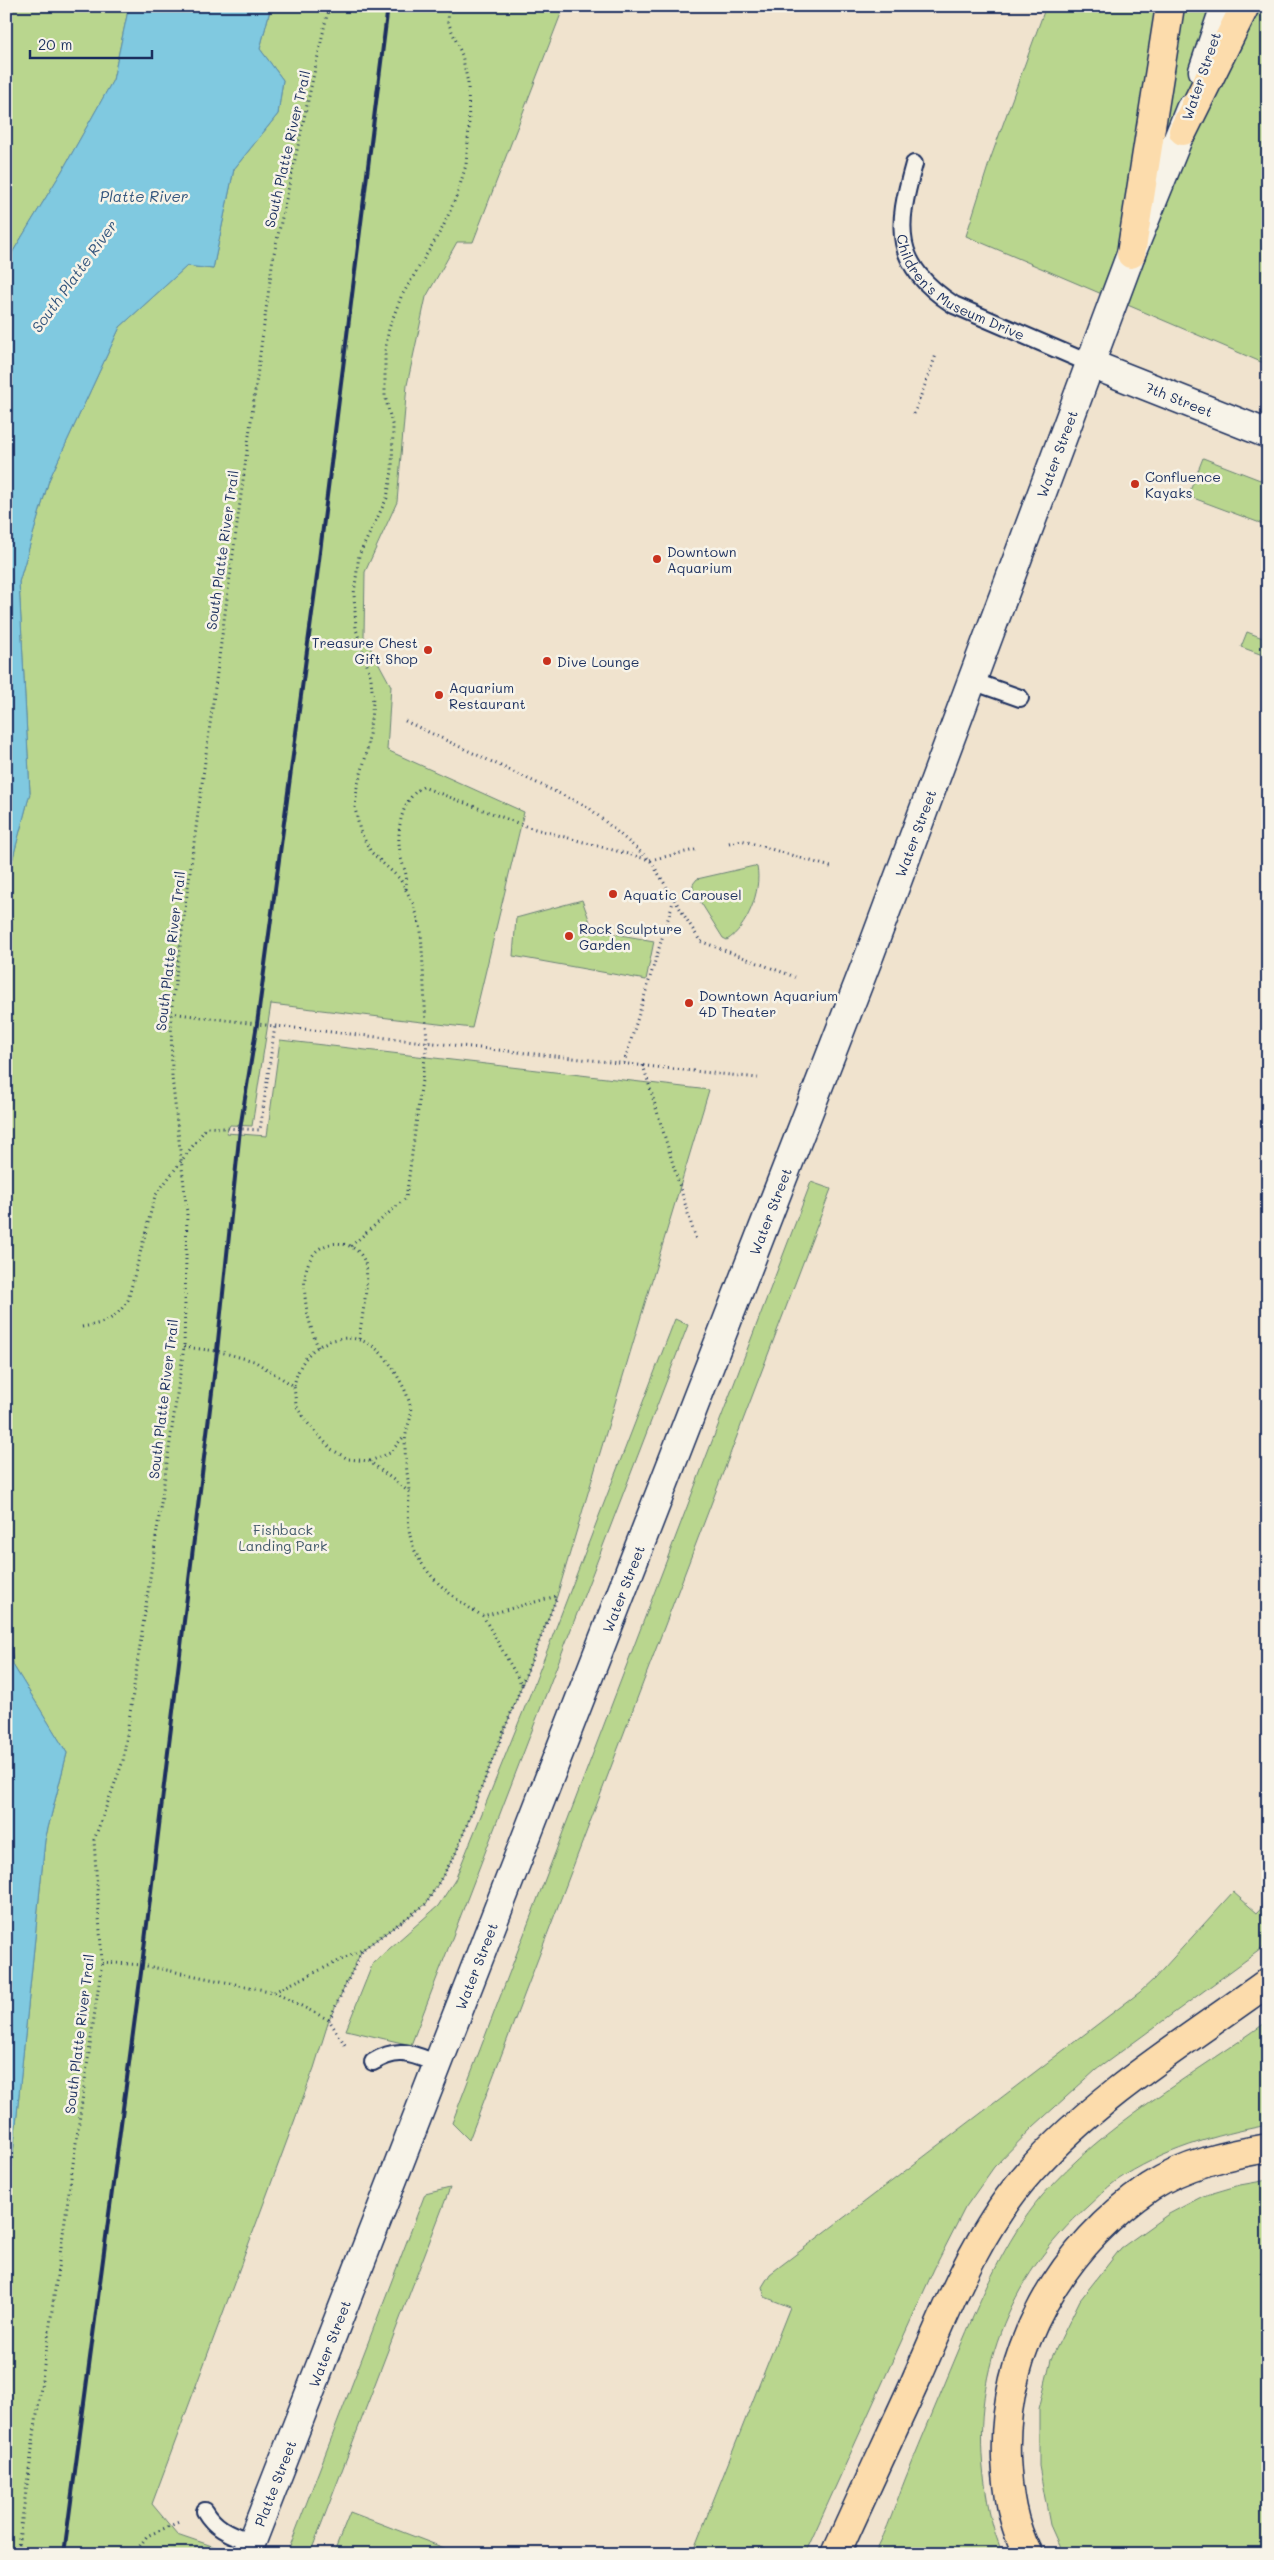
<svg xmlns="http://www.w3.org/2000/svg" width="1274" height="2560" font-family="Mali,sans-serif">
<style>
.green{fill:#b9d68e;stroke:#6a8276}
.water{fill:#80c9e0;stroke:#588bac}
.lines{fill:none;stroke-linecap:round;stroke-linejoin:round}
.service-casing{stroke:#1b2f5e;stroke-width:20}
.minor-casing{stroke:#1b2f5e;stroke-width:31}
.tertiary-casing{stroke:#1b2f5e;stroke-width:31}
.motorway-casing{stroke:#1b2f5e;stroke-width:31}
.path{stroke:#1b2f5e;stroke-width:3;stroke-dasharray:1 4;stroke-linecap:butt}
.service{stroke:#f7f3e8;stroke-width:16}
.minor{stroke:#f7f3e8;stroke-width:28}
.tertiary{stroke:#f7f3e8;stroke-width:28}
.motorway{stroke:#fcdcac;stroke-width:28}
.rail{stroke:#1b2f5e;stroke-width:4}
.poi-dot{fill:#c8321e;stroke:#f7f3e8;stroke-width:2}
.labels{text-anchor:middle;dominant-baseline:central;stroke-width:5;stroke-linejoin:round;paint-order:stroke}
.street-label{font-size:14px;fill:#1b2f5e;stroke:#f7f3e8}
.poi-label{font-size:14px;fill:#1b2f5e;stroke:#f7f3e8;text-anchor:start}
.park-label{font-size:14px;fill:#42596a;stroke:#f7f3e8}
.water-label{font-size:15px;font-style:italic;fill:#34567e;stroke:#f7f3e8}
</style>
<rect width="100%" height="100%" fill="#f0e3ce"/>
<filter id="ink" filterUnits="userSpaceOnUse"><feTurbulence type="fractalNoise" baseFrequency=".02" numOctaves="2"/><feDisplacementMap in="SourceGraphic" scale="10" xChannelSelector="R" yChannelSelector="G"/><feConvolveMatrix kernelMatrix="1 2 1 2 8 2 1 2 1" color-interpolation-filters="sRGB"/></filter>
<g filter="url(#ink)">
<path class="green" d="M 6,6 L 129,6 L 113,80 L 62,171 L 6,263 Z
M 271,6 L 564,6 L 473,242 L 457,242 L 426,297 L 407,385 L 397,502 L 365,572 L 364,636 L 391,686 L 387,750 L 524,812 L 472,1028 L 271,1004 L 252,1126 L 230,1125 L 226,1133 L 267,1136 L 280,1040 L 709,1090 L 557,1596 L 455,1855 L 426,1904 L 362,1950 L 329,2020 L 314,2068 L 152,2504 L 177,2534 L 218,2548 L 216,2554 L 6,2554 L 6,2222 L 45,1840 L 67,1753 L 13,1665 L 6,1607 L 6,884 L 30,793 L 19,582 L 49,480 L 120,327 L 187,266 L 213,269 L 234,169 L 278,114 L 283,80 L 260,49 Z
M 1046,6 L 1268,6 L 1268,365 L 966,236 L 990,160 Z
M 1203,458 L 1268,483 L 1268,526 L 1188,496 Z
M 1247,632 L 1268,640 L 1268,657 L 1241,647 Z
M 754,866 L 757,867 C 762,890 747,928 727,940 L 723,938 L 693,890 L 693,884 L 697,879 Z
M 582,900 L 593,930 L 654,941 L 646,980 L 513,956 L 516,918 Z
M 811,1182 L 831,1189 L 469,2140 L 452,2123 Z
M 675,1319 L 688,1325 L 411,2045 L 346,2030 L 373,1963 L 438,1906 L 455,1880 L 533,1687 Z
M 1233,1892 L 1257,1913 L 1268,1901 L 1268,1944 L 1096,2070 L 1034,2126 L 994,2167 L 965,2208 L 934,2269 L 805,2554 L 692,2554 L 790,2307 L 765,2297 L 762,2287 L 770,2274 L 1140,1992 L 1154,1979 Z
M 1268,2021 L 1268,2125 C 1215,2135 1162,2150 1116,2181 C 1106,2188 1097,2198 1088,2206 C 1008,2277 969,2379 985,2484 C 988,2508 993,2532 1003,2554 L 874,2554 C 888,2530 896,2502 906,2477 C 923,2435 941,2393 958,2352 C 981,2298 1004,2241 1042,2196 C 1105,2123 1191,2077 1268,2021 Z
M 1268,2180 L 1268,2554 L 1063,2554 L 1050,2525 L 1039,2466 L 1039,2409 L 1051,2359 L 1080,2300 L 1121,2248 L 1167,2215 L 1203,2196 L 1240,2185 Z
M 450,2188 L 310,2554 L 287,2554 L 425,2194 Z
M 350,2512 L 460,2554 L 333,2554 Z"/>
<path class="water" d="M 129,6 L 271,6 L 260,49 L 283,80 L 278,114 L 234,169 L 213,269 L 187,266 L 120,327 L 49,480 L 19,582 L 30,793 L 6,884 L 6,263 L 62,171 L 113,80 Z
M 6,1607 L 13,1665 L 67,1753 L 45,1840 L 6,2222 Z"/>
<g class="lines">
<defs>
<g id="service">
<path id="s1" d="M 914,164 C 896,228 892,264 954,305 L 1091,364"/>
<path d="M 972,681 L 1020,698"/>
<path d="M 373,2062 C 399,2046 412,2054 438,2064"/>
<path d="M 205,2511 C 216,2530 231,2534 251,2542"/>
</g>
<g id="minor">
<path id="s2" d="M 1091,364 L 1268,434"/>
</g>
<g id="tertiary">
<path d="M 1203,71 L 1225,6"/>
<path id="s3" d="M 247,2554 L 870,954 L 1131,254 L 1190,109"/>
</g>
<path id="motorway" d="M 1183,131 L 1245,6
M 1131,254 L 1170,6
M 836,2554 C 862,2496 889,2439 915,2382 C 947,2309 977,2230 1031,2170 C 1098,2095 1187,2041 1268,1982
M 1028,2554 C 1012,2524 1008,2493 1006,2459 C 1002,2349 1061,2248 1150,2187 C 1185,2164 1227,2155 1268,2148"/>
</defs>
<use href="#service" class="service-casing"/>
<use href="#minor" class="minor-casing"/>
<use href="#tertiary" class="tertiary-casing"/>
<use href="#motorway" class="motorway-casing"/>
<path class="path" d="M 914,414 L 936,355
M 405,721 L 588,807 L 650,860 L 700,941 L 795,977
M 729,843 L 741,840 L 834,868
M 406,889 C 408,868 402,869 400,852 C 396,829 402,798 423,787 L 528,827 L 650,860 L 699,849
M 171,1013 L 257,1024 L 758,1078
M 624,1063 L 674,899
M 643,1065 L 696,1240
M 351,1246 L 406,1198 L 427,1043 L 421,930 L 414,905 L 400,879 L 371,852 L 360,831 L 355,808 L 357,788 L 367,752 L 373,702 L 371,678 L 356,629 L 354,594 L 359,555 L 387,498 L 392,471 L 393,428 L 385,396 L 385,351 L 389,328 L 401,297 L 443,227 L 457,195 L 466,165 L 469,128 L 468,83 L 462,55 L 448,22 L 449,6
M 82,1327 C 105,1323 115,1320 128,1300 L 155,1196 L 207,1127 L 260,1130 L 275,1026
M 184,1347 L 217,1351 L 254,1361 L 294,1386 L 296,1405 L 304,1419 L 331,1449 L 348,1459 L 369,1461 L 409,1492 C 409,1506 407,1521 410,1535 C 416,1570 454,1600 483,1616 L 557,1596
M 318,1347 C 308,1323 296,1277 313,1255 C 328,1235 362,1242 366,1267 C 369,1287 361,1319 359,1340
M 294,1386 C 298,1365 309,1348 330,1341 C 364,1330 385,1352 399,1379 C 405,1389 410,1400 411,1412 C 411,1420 407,1426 406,1434 C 403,1452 408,1474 409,1492
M 370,1461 L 390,1453 L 405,1435
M 522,1684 L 557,1597
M 102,1962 L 142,1965 L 274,1992 L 329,2020 L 347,2048
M 274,1992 L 362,1950 L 426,1904 L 455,1855 L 522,1685 L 483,1616
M 329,2020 L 362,1951
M 17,2554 L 102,1962 L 94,1840 L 123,1761 L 184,1347 L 187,1213 L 172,1077 L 171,1013 L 273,258 L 329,6
M 134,2554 L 147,2536 L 179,2522"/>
<use href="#service" class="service"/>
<use href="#minor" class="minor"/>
<use href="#tertiary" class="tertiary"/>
<use href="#motorway" class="motorway"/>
<path class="rail" d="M 64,2554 L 142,1965 L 217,1351 L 240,1129 L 257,1024 L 317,576 L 388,6"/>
</g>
</g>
<g class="poi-dot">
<circle cx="1135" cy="484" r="5"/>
<circle cx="657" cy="559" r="5"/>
<circle cx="428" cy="650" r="5"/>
<circle cx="547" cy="661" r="5"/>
<circle cx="439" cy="695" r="5"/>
<circle cx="613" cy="894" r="5"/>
<circle cx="569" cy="936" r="5"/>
<circle cx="689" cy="1003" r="5"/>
</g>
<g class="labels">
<g class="street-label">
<text transform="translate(1201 76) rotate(-71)">Water Street</text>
<text transform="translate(287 149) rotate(-77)">South Platte River Trail</text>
<text stroke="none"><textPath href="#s1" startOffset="155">Children's Museum Drive</textPath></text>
<text stroke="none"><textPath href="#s2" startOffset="95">7th Street</textPath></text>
<text stroke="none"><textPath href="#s3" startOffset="2251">Water Street</textPath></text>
<text transform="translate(222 550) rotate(-82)">South Platte River Trail</text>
<text stroke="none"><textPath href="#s3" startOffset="1846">Water Street</textPath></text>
<text transform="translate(170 951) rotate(-83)">South Platte River Trail</text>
<text stroke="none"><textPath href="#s3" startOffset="1441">Water Street</textPath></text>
<text transform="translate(163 1399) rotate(-83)">South Platte River Trail</text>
<text stroke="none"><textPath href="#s3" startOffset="1036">Water Street</textPath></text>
<text stroke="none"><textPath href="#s3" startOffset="631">Water Street</textPath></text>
<text transform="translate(79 2034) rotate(-83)">South Platte River Trail</text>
<text stroke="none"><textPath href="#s3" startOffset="226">Water Street</textPath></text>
<text stroke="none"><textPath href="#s3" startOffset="76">Platte Street</textPath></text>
</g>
<g class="poi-label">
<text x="1145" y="476">Confluence<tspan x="1145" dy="16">Kayaks</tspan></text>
<text x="667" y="551">Downtown<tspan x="667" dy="16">Aquarium</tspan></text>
<text x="418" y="642" text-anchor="end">Treasure Chest<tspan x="418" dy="16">Gift Shop</tspan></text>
<text x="557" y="661">Dive Lounge</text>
<text x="449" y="687">Aquarium<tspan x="449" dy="16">Restaurant</tspan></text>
<text x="623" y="894">Aquatic Carousel</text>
<text x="579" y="928">Rock Sculpture<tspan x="579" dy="16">Garden</tspan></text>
<text x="699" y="995">Downtown Aquarium<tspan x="699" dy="16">4D Theater</tspan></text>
</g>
<g class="park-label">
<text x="283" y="1529">Fishback<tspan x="283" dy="16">Landing Park</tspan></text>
</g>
<g class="water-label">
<text x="144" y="196">Platte River</text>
<text transform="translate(74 276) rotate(-54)">South Platte River</text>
</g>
</g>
<rect width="1274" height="2560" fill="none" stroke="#f7f3e8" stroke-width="25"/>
<rect x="12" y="12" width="1249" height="2535" fill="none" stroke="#1b2f5e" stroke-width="2" filter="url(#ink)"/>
<path d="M30 50v8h122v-8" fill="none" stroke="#1b2f5e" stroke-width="2.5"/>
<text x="38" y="50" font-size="15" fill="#1b2f5e" stroke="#f7f3e8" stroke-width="4" paint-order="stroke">20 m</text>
</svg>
